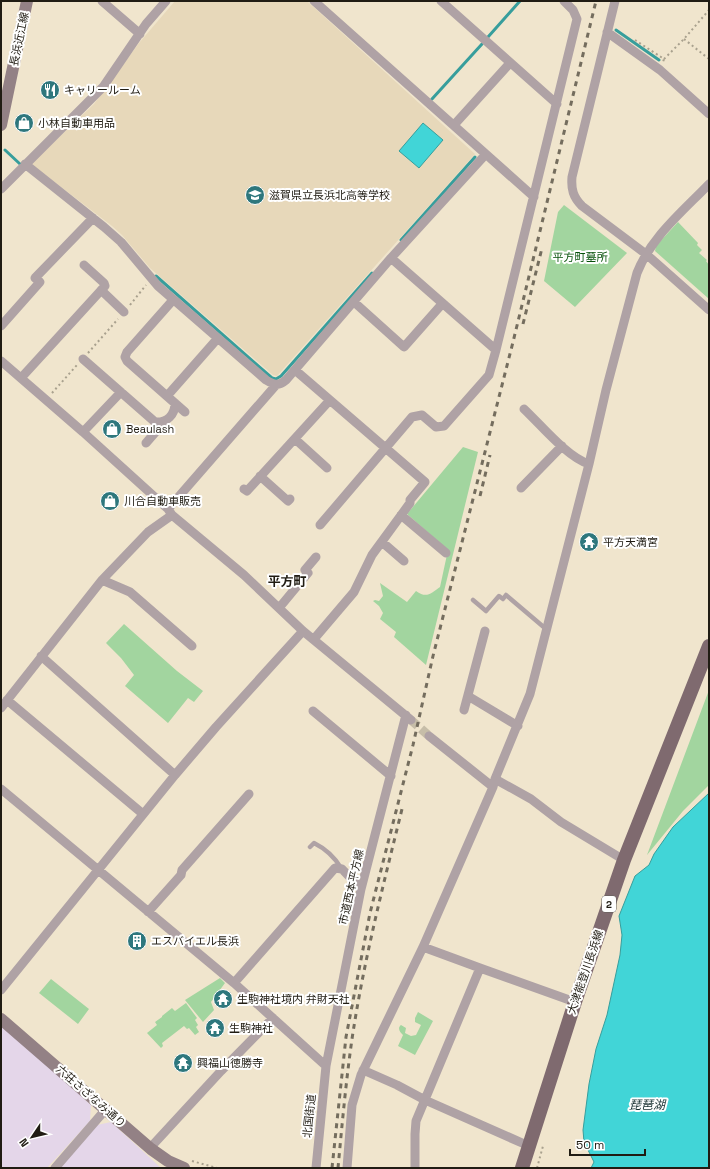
<svg xmlns="http://www.w3.org/2000/svg" width="710" height="1169" font-family="'Space Grotesk','Noto Sans JP',sans-serif">
<style>
.built{fill:#e7d8ba}
.industrial{fill:#e4d6e9}
.green{fill:#a2d59f}
.water{fill:#41d5d7;stroke:#379e9c}
.lines{fill:none;stroke-linecap:round;stroke-linejoin:round}
.stream{stroke:#379e9c;stroke-width:3}
.street-tunnel{stroke:#c6bda8;stroke-width:9;stroke-dasharray:9 4.5;stroke-linecap:butt}
.path{stroke:#a9a18e;stroke-width:2;stroke-dasharray:2 3;stroke-linecap:butt}
.lane{stroke:#afa2a5;stroke-width:4.5}
.street{stroke:#afa2a5;stroke-width:9}
.secondary{stroke:#938185;stroke-width:12}
.primary{stroke:#7f6a6f;stroke-width:14}
.rail{stroke:#746d5e;stroke-width:3;stroke-dasharray:5 5;stroke-linecap:butt}
.labels{text-anchor:middle;dominant-baseline:central;stroke-width:4;stroke-linejoin:round;paint-order:stroke}
.shield{fill:#fff;stroke:#63605a;stroke-width:1}
.shield-label{font-size:10px;font-weight:bold;fill:#201c13}
.street-label{font-size:11px;fill:#201c13;stroke:#fff}
.poi-label{font-size:11px;fill:#201c13;stroke:#fff;text-anchor:start}
.park-label{font-size:11px;fill:#055009;stroke:#fff}
.water-label{font-size:12px;font-style:italic;fill:#162e2f;stroke:#fff}
.quarter-label{font-size:13px;font-weight:bold;fill:#201c13;stroke:#fff}
</style>
<rect width="100%" height="100%" fill="#f0e5cd"/>
<path class="built" d="M 175,1 L 307,1 L 475,154 L 277,376 L 273,375 L 150,268 L 122,235 L 112,226 L 31,164 L 94,104 L 139,43 Z"/>
<path class="industrial" d="M 1,1026 L 30,1050 L 91,1105 L 90,1121 L 47,1168 L 1,1168 Z
M 111,1122 L 161,1168 L 60,1168 L 97,1125 Z"/>
<path class="green" d="M 564,205 L 627,253 L 575,307 L 544,281 L 558,212 Z
M 678,222 L 698,243 L 697,245 L 702,250 L 699,253 L 707,260 L 706,261 L 709,265 L 709,299 L 655,251 L 656,246 Z
M 463,447 L 478,452 L 426,665 L 394,637 L 396,632 L 380,619 L 383,613 L 379,606 L 373,601 L 375,600 L 379,601 L 383,596 L 380,583 L 407,602 L 416,591 C 427,599 431,593 440,587 L 448,550 L 407,514 Z
M 124,624 L 177,671 L 203,691 L 194,702 L 188,698 L 168,723 L 125,686 L 134,675 L 121,658 L 106,643 Z
M 709,690 L 709,785 L 683,811 L 647,855 Z
M 220,978 L 225,983 L 211,1002 L 214,1010 L 203,1022 L 185,1000 Z
M 51,979 L 89,1009 L 78,1024 L 39,993 Z
M 186,1003 L 197,1018 L 195,1020 L 198,1025 L 196,1027 L 199,1032 L 195,1035 L 189,1028 L 187,1029 L 184,1026 L 162,1043 L 163,1046 L 161,1048 L 147,1033 L 157,1025 L 155,1022 L 162,1017 L 162,1016 L 172,1008 L 175,1011 Z
M 418,1012 L 433,1021 L 415,1055 L 398,1046 L 403,1035 C 400,1032 397,1028 401,1025 L 406,1028 L 405,1033 L 411,1036 L 416,1035 L 421,1025 L 415,1022 L 415,1018 Z"/>
<path class="water" d="M 423,123 L 443,140 L 419,168 L 399,151 Z
M 709,793 L 709,1168 L 591,1168 L 594,1162 L 584,1142 L 583,1130 L 589,1084 L 596,1049 L 607,1015 L 620,955 L 622,935 L 619,916 L 635,876 L 649,865 L 654,854 L 673,827 Z"/>
<g class="lines">
<path class="stream" d="M 616,30 L 659,60
M 488,37 L 520,1
M 432,99 L 482,44
M 5,150 L 20,164
M 401,240 L 475,157
M 156,276 L 272,378 L 276,379 L 281,376 L 372,273"/>
<path class="street-tunnel" d="M 411,720 L 429,736"/>
<path class="path" d="M 684,39 L 709,59
M 635,40 L 664,59 L 663,62
M 664,59 L 684,39 L 709,10
M 130,305 L 146,285
M 88,353 L 118,319
M 52,393 L 77,365
M 192,1161 L 217,1168
M 537,1168 L 543,1146"/>
<path class="lane" d="M 473,600 L 486,611 L 499,596 L 503,599 L 506,595 L 546,629
M 310,847 L 314,843 C 326,849 334,856 341,868"/>
<path class="street" d="M 102,1 L 140,34
M 314,1 L 534,197
M 441,1 L 557,104
M 615,1 L 572,177 C 571,189 573,197 582,206 L 646,254 L 709,310
M 607,32 L 660,70 L 709,114
M 454,125 L 510,63
M 25,164 L 104,227 L 121,242 L 158,286 L 266,380 C 274,385 279,386 286,380 L 391,258 L 496,350 L 577,19 L 573,10 L 564,1
M 1,189 L 103,87 L 146,24 L 166,1
M 391,258 L 486,154
M 101,290 L 124,312
M 173,300 L 127,352 L 125,357 L 127,361 L 185,412
M 354,302 L 404,347 L 442,304
M 1,326 L 40,282 L 35,278 L 93,218
M 83,359 L 155,422 C 167,423 175,415 175,403
M 1,361 L 83,432 L 168,509 L 172,515 L 244,575 L 303,631 L 411,720
M 295,370 L 425,482 L 410,500 L 410,503 L 372,555 L 354,592 L 314,639
M 21,378 L 105,286 L 104,283 L 84,265
M 167,396 L 218,338
M 524,409 C 541,425 568,458 589,464
M 83,432 L 121,392
M 295,439 L 327,468
M 146,443 L 166,420
M 260,476 L 288,501 L 290,499
M 521,488 L 562,446
M 244,489 L 247,491 L 330,400
M 168,509 L 276,385
M 401,515 L 446,553
M 320,525 L 412,417 L 422,415 L 436,427 L 444,426 L 489,375 L 496,350
M 382,542 L 404,561
M 102,580 L 130,592 L 192,646
M 279,608 L 308,573 L 305,570 L 316,557
M 41,656 L 175,775
M 468,696 L 518,726
M 7,700 L 143,814
M 1,708 L 102,580 L 148,532 L 172,515
M 464,710 L 485,631
M 313,711 L 391,776
M 429,736 L 493,787
M 495,779 L 531,799 L 561,822 L 624,860
M 1,789 L 234,983 L 326,1066
M 148,912 L 181,875 L 182,870 L 249,794
M 480,968 L 575,1002
M 234,983 L 335,868 L 342,869 L 361,889
M 1,990 L 175,775 L 216,727 L 303,631
M 363,1070 L 397,1085 L 425,1100 L 529,1146
M 150,1148 L 221,1071 L 273,1018
M 55,1168 L 106,1109
M 316,1168 L 326,1066 L 361,889 L 406,715
M 347,1168 L 352,1105 L 361,1075 L 423,947 L 493,787 L 495,779 L 530,694 L 589,464 L 606,390 L 637,273 C 651,237 683,211 709,184
M 415,1168 L 415,1134 L 416,1121 L 480,968 L 423,947"/>
<path class="secondary" d="M 1,125 L 27,1
M 1,1019 L 151,1149 L 168,1161 L 184,1168"/>
<path class="primary" d="M 522,1168 L 575,1002 L 624,860 L 709,646"/>
<path class="rail" d="M 523,324 L 542,248
M 480,496 L 490,455
M 332,1168 L 346,1037 L 370,913 L 413,745 L 433,656 L 513,342 L 596,1
M 338,1168 C 342,1125 346,1081 352,1039 C 364,959 384,882 403,805"/>
</g>
<defs>
<symbol id="restaurant-disc" viewBox="-11 -11 22 22"><circle r="9.5" fill="#2e777d" stroke="#fff"/><path d="M-5-6h1v4h1v-4h1v4h1v-4h1v5L-1.5 .5V6h-2V.5L-5-1ZM5-6V6H3V1.5H1.5Q1.5-4 5-6Z" fill="#fff"/></symbol>
<symbol id="shop-disc" viewBox="-11 -11 22 22"><circle r="9.5" fill="#2e777d" stroke="#fff"/><path d="M-5-2.5h2.3a2.7 3.5 0 0 1 5.4 0H5L5.5 6h-11ZM-1.5-2.5h3a1.5 2.3 0 0 0-3 0Z" fill="#fff"/></symbol>
<symbol id="school-disc" viewBox="-11 -11 22 22"><circle r="9.5" fill="#2e777d" stroke="#fff"/><path d="M0-5L7-2L0 1L-7-2ZM-4 1L0 2.5L4 1V4Q0 6-4 4Z" fill="#fff"/></symbol>
<symbol id="temple-disc" viewBox="-11 -11 22 22"><circle r="9.5" fill="#2e777d" stroke="#fff"/><path d="M0-6L5-2H3V0L6.5 2.5H4V6H1.5V3h-3V6H-4V2.5H-6.5L-3 0V-2H-5Z" fill="#fff"/></symbol>
<symbol id="building-disc" viewBox="-11 -11 22 22"><circle r="9.5" fill="#2e777d" stroke="#fff"/><path d="M-4-6H4V6H1V3H-1V6H-4ZM-2.5-4.3h1.7v1.8h-1.7ZM.8-4.3h1.7v1.8H.8ZM-2.5-1h1.7V.8h-1.7ZM.8-1h1.7V.8H.8Z" fill="#fff"/></symbol>
</defs>
<g fill-rule="evenodd">
<use href="#restaurant-disc" x="39" y="79" width="22" height="22"/>
<use href="#shop-disc" x="13" y="112" width="22" height="22"/>
<use href="#school-disc" x="244" y="184" width="22" height="22"/>
<use href="#shop-disc" x="101" y="418" width="22" height="22"/>
<use href="#shop-disc" x="99" y="490" width="22" height="22"/>
<use href="#temple-disc" x="578" y="531" width="22" height="22"/>
<use href="#building-disc" x="126" y="930" width="22" height="22"/>
<use href="#temple-disc" x="212" y="988" width="22" height="22"/>
<use href="#temple-disc" x="204" y="1017" width="22" height="22"/>
<use href="#temple-disc" x="172" y="1052" width="22" height="22"/>
</g>
<g class="labels">
<rect class="shield" x="602" y="896" width="14" height="16" rx="3"/>
<g class="shield-label">
<text x="609" y="904">2</text>
</g>
<g class="street-label">
<text transform="translate(19 39) rotate(-78)">長浜近江線</text>
<text transform="translate(351 887) rotate(-77)">市道西本平方線</text>
<text transform="translate(585 972) rotate(-71)">大津能登川長浜線</text>
<text transform="translate(91 1096) rotate(41)">六荘さざなみ通り</text>
<text transform="translate(309 1116) rotate(-84)">北国街道</text>
</g>
<g class="poi-label">
<text x="64" y="90">キャリールーム</text>
<text x="38" y="123">小林自動車用品</text>
<text x="269" y="195">滋賀県立長浜北高等学校</text>
<text x="126" y="429">Beaulash</text>
<text x="124" y="501">川合自動車販売</text>
<text x="603" y="542">平方天満宮</text>
<text x="151" y="941">エスバイエル長浜</text>
<text x="237" y="999">生駒神社境内 弁財天社</text>
<text x="229" y="1028">生駒神社</text>
<text x="197" y="1063">興福山徳勝寺</text>
</g>
<g class="park-label">
<text x="580" y="257">平方町墓所</text>
</g>
<g class="water-label">
<text x="647" y="1105">琵琶湖</text>
</g>
<g class="quarter-label">
<text x="287" y="581">平方町</text>
</g>
</g>
<rect width="710" height="1169" fill="none" stroke="#201c13" stroke-width="4"/>
<g transform="translate(32 1137) rotate(235)" stroke="#ffffff" stroke-width="3" paint-order="stroke">
<path d="M0-3L7 15L0 10L-7 15Z" fill="#201c13"/>
<text y="-6" font-size="11" font-weight="bold" text-anchor="middle" fill="#201c13">N</text>
</g>
<path d="M570 1149v6h75v-6" fill="none" stroke="#201c13" stroke-width="2"/>
<text x="576" y="1149" font-size="12" fill="#201c13" stroke="#ffffff" stroke-width="3" paint-order="stroke">50 m</text>
</svg>
